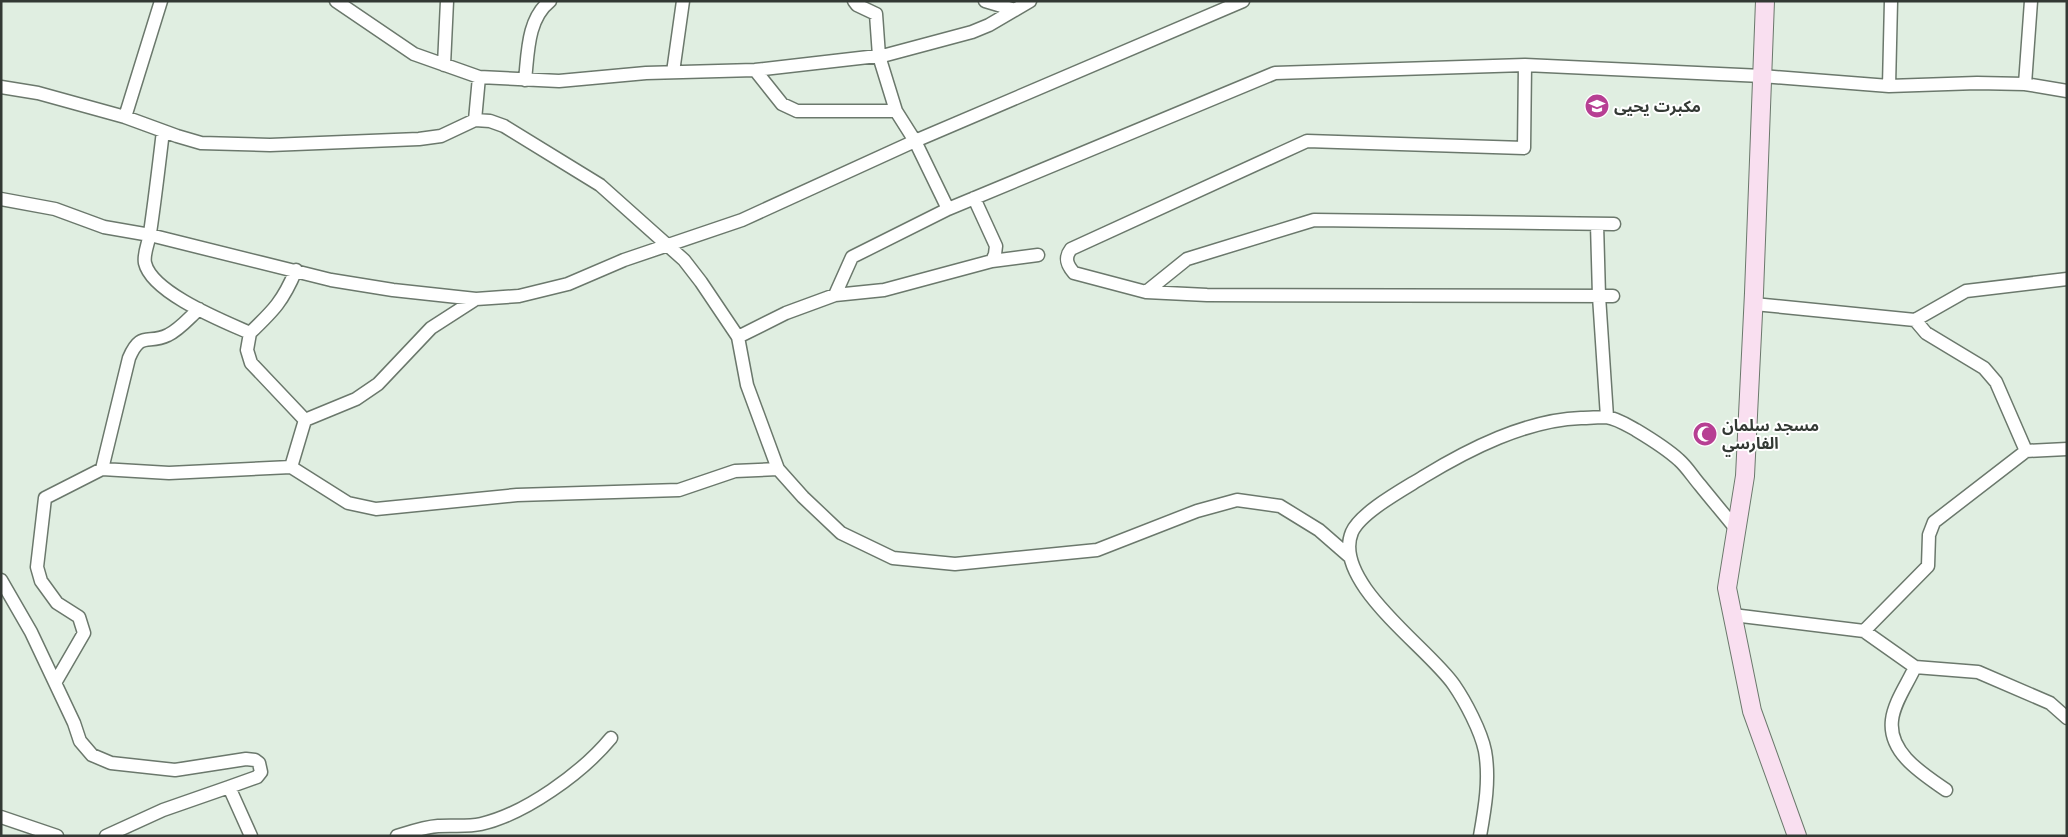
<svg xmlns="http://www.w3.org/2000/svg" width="2068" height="837" font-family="'Noto Serif','Noto Sans Arabic',serif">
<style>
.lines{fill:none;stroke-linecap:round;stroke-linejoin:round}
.street-casing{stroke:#6b786c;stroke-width:15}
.secondary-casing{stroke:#6b786c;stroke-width:20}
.street{stroke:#fff;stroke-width:12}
.secondary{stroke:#f9dff0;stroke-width:18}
.labels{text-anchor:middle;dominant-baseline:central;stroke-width:4;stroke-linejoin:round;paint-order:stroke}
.poi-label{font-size:16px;font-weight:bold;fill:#333934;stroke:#fff;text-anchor:start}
</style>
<rect width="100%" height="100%" fill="#e0eee1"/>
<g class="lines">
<defs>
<path id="street" d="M 336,1 L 414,54 L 479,77 L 475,120
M 854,1 L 857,5 L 876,14 L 879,56 L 896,111 L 915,141 L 948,209 L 1275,73 L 1525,65 L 1762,76 L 1889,86 L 1977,83 L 2025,84 L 2067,91
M 985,1 L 1015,10
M 444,65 L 447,1
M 1525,65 L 1524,148 L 1307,141 L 1071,249 C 1064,258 1067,265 1074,273 L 1146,292 L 1207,295 L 1613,296
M 755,70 L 782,104 L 797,111 L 896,111
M 673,72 L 683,1
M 479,77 L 559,81 L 646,73 L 755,70 L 886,55 L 972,32 L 989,25 L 1030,1
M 525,80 C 528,54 527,19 550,1
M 2025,84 L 2031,1
M 1889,86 L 1891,1
M 1,87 L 38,93 L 125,117 L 177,136 L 201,143 L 270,145 L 419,139 L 441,136 L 475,120 L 490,121 L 504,126 L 600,185 L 684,260 L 701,282 L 738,337 L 747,385 L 778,469 L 803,497 L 841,533 L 893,558 L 955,564 L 1097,550 L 1197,511 L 1237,500 L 1280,506 L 1319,530 L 1350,557
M 125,117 L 161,1
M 163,131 C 159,165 155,199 150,233 C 149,242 143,254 145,263 C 152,293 223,321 250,333 C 274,310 283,301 296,270
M 1,199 L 55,209 L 104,227 L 150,235 L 331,280 L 393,290 L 476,299 L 519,296 L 568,284 L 624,260 L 742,220 L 915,141 L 1243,1
M 1597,224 L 1599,296 L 1607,417
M 992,261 L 1038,255
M 1146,292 L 1187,259 L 1314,220 L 1614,224
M 835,295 L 852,257 L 948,209
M 1754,304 L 1915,320 L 1966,291 L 2067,279
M 199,309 C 189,318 179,330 168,335 C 148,345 141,330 129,358 L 102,469 L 169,473 L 291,467
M 1915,320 L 1926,333 L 1984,368 L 1996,382 L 2026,451
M 250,333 L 247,350 L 251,363 L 305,420 L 356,399 L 378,384 L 431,328 L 476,299
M 738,337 L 786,313 L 835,295 L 884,290 L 992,261 L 995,254 L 996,246 L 974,198
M 305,420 L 291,467 L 348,503 L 376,509 L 517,495 L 679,490 L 735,471 L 778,469
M 1,580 L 31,632 L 74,723 L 80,741 L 92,755 L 111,763 L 175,770 L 246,759 L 255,760 L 259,763 L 261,772 L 257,777 L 229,787
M 1733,615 L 1864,631 L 1915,667
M 1864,631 L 1928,566 L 1929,535 L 1934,522 L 2026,451 L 2067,449
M 55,683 L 84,633 L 79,617 L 57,603 L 41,581 L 37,567 L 45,498 L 102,469
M 1946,790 C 1923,774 1888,753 1892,720 C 1894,702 1908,683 1915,667 L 1978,672 L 2050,703 L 2067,718
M 1,817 L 57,836
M 106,836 L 163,810 L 229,787 L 251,836
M 397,836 C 410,832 424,827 438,826 C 452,825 467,827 481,824 C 525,814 582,773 611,738
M 1480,836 C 1485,808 1490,779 1485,751 C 1481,731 1465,701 1454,685 C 1429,648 1331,582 1352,532 C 1361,512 1404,489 1423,477 C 1469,449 1526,420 1581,418 C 1589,418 1598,417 1606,417 C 1616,418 1627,425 1636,430 C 1651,439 1666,448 1679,460 C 1687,467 1693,477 1700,485 C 1712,500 1724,514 1736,529"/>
<path id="secondary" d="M 1765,1 L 1754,293 L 1745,476 L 1727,588 L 1752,711 L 1797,836"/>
</defs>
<use href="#street" class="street-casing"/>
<use href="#secondary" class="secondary-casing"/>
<use href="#street" class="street"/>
<use href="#secondary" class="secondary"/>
</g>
<defs>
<symbol id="school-disc" viewBox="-11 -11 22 22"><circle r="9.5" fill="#b73f93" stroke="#fff"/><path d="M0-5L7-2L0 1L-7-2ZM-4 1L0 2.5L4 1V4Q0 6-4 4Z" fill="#fff"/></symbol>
<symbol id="mosque-disc" viewBox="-11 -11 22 22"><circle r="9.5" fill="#b73f93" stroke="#fff"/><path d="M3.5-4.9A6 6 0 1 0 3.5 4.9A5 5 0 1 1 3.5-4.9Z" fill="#fff"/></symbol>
</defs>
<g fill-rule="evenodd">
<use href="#school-disc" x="1583" y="92" width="28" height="28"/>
<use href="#mosque-disc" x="1691" y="420" width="28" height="28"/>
</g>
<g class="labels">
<g class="poi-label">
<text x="1614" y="106">مكبرت يحيى</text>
<text x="1722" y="425">مسجد سلمان<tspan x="1722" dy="18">الفارسي</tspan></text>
</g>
</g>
<rect width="2068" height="837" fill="none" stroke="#333934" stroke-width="5"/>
</svg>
